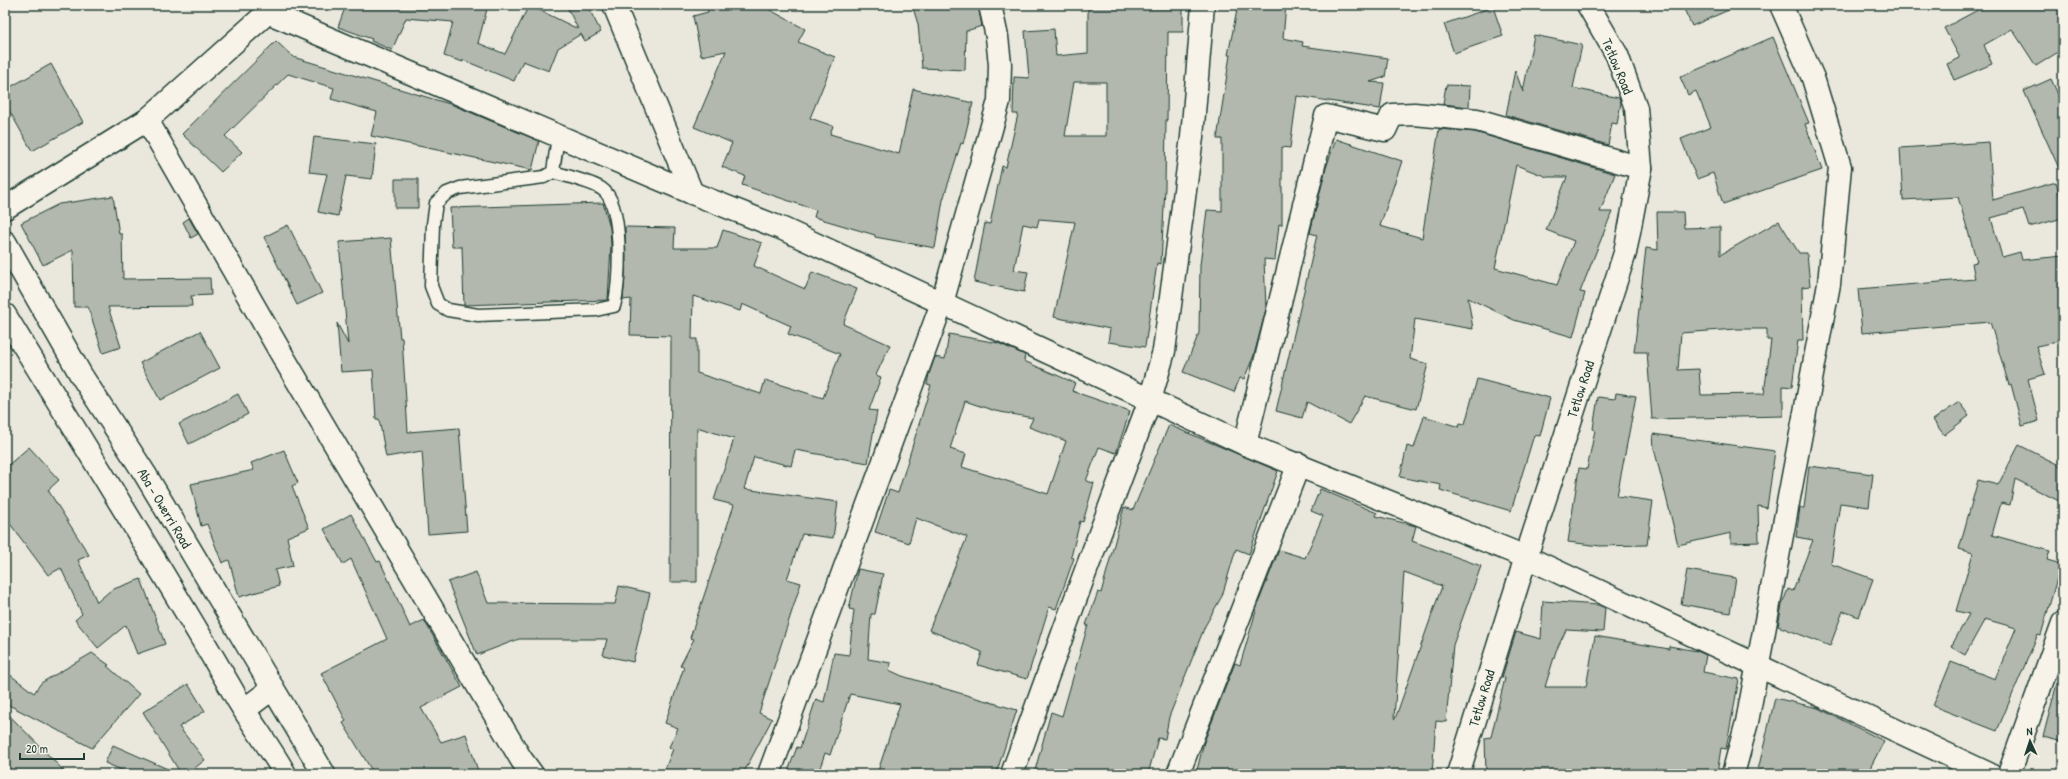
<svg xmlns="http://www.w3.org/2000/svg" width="2068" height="779" font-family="'Patrick Hand',sans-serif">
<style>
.building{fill:#b2b8ae;stroke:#1f3d34;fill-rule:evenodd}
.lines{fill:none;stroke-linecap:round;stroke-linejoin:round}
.service-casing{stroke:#1f3d34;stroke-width:15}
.minor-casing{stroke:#1f3d34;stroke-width:25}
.tertiary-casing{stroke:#1f3d34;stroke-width:25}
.secondary-casing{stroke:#1f3d34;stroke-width:25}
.trunk-casing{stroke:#1f3d34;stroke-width:25}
.service{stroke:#f7f3e8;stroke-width:12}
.minor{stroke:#f7f3e8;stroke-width:22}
.tertiary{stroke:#f7f3e8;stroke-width:22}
.secondary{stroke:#f7f3e8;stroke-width:22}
.trunk{stroke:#f7f3e8;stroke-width:22}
.labels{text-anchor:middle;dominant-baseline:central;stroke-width:4;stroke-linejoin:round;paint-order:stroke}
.street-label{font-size:14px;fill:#1f3d34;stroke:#f7f3e8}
</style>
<rect width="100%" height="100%" fill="#eae8dd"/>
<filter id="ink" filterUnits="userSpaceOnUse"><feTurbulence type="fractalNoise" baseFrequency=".025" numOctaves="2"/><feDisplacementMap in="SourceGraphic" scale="8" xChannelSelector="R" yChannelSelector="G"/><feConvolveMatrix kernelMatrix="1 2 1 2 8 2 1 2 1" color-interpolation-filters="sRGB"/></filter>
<g filter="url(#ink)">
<path class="building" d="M 346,5 L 468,5 L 487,9 L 478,43 L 505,54 L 529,5 L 578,29 L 566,5 L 587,5 L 601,32 L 585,41 L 581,34 L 558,48 L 549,71 L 523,61 L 514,81 L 463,60 L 463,62 L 444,56 L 453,22 L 406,18 L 392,50 L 371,41 L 372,39 L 338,27 Z
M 707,5 L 761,5 L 805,29 L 798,42 L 835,57 L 810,118 L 833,126 L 830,134 L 899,154 L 913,89 L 973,103 L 963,144 L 961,143 L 943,200 L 935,248 L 875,237 L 875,235 L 814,217 L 816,210 L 742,185 L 745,176 L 722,167 L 732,143 L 694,127 L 726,51 L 701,56 L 693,16 L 708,12 Z
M 912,5 L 978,5 L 982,26 L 966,31 L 965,70 L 922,68 L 918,24 Z
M 1088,5 L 1183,5 L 1183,32 L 1168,32 L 1167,120 L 1166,120 L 1165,188 L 1161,264 L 1157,263 L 1145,347 L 1108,342 L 1110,329 L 1054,317 L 1075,222 L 1039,219 L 1037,227 L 1023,224 L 1014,270 L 1028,272 L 1024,292 L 974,282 L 985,223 L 990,224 L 1002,166 L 1006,167 L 1018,114 L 1013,114 L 1014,77 L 1029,78 L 1025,31 L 1054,29 L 1056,56 L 1088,53 ZM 1074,82 L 1106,82 L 1106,136 L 1065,136 Z
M 1238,5 L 1286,5 L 1283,38 L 1303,42 L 1302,46 L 1388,58 L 1385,77 L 1370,82 L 1384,83 L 1380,109 L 1297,96 L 1290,148 L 1282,147 L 1282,225 L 1279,224 L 1275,260 L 1264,259 L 1266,309 L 1254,355 L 1244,379 L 1240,378 L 1234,392 L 1183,372 L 1199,333 L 1200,265 L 1207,210 L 1222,211 L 1222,139 L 1217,139 L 1230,55 L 1228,55 Z
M 1682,5 L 1740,5 L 1692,26 Z
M 1987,5 L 2063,5 L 2063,49 L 2036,66 L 2012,29 L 1984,45 L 1992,64 L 1954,80 L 1947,64 L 1960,58 L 1944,28 Z
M 1493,7 L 1503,36 L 1454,53 L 1444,24 Z
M 1534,35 L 1582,45 L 1573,88 L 1619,98 L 1621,103 L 1617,124 L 1612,123 L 1608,145 L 1506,115 L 1515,70 L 1523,92 Z
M 1773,37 L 1809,123 L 1805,124 L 1822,170 L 1723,204 L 1713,173 L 1697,179 L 1681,139 L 1711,127 L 1696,91 L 1688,95 L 1680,77 Z
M 276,41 L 293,57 L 453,105 L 539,141 L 532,170 L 371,136 L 377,112 L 331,99 L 334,88 L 288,74 L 225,136 L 242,152 L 221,172 L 182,134 Z
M 51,64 L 83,122 L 32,151 L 5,103 L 5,90 Z
M 2051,79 L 2063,105 L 2063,177 L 2024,91 Z
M 1446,85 L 1470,86 L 1469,107 L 1443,104 Z
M 1439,129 L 1475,132 L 1615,174 L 1600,212 L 1612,212 L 1580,292 L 1585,293 L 1573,337 L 1514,320 L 1468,298 L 1473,329 L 1415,319 L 1410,359 L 1428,364 L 1416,409 L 1365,396 L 1349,424 L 1307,402 L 1302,418 L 1276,411 L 1317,235 L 1310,233 L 1326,168 L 1336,139 L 1402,161 L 1380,226 L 1422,238 ZM 1516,165 L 1547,177 L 1567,177 L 1546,230 L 1574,241 L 1557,285 L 1495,268 Z
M 314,137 L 376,144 L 372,179 L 346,176 L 338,216 L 318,212 L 327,174 L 309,172 Z
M 1989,142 L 1993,200 L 2056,182 L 2063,208 L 2063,218 L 2029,227 L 2023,209 L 1991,218 L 2002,257 L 2020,252 L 2022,260 L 2063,256 L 2063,341 L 2036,346 L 2045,374 L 2028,379 L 2039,421 L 2022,426 L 2011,384 L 2009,385 L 1990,322 L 1862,333 L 1858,289 L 1975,279 L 1972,263 L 1977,262 L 1958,197 L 1903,200 L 1900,148 Z
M 395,179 L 418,179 L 418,208 L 395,208 Z
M 113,196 L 119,234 L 122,234 L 123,279 L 210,278 L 211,295 L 191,296 L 192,306 L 108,307 L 121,347 L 103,353 L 88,307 L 74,307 L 73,250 L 43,265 L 21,223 L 59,204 Z
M 603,203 L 610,227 L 611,245 L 608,300 L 464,305 L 462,247 L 452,247 L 450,208 Z
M 1657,212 L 1683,212 L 1684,228 L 1720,227 L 1720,255 L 1779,221 L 1799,253 L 1807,253 L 1810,286 L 1802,287 L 1803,340 L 1798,340 L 1792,387 L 1783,386 L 1783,416 L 1652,419 L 1647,352 L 1634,352 L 1646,248 L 1658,250 ZM 1736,329 L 1767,329 L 1767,340 L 1771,340 L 1764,394 L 1701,395 L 1699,369 L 1678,370 L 1681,333 Z
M 189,218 L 198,234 L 191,238 L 183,222 Z
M 288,225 L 322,293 L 297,305 L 264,237 Z
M 625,227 L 675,228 L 674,248 L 717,248 L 723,230 L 762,243 L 754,266 L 805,289 L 812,272 L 857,289 L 843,324 L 890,345 L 876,375 L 881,377 L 869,410 L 877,411 L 868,463 L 795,450 L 791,466 L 754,457 L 744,489 L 838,502 L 833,538 L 802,534 L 787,579 L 801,583 L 759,713 L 772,719 L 743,774 L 663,774 L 673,749 L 669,747 L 678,728 L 665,723 L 684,667 L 680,666 L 694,639 L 690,638 L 734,505 L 714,500 L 734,439 L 697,427 L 697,582 L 670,582 L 671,336 L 630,335 L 631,299 L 623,300 L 626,263 ZM 693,296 L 740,311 L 742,304 L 791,326 L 788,334 L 840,354 L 823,398 L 765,380 L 761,394 L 697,373 L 697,339 L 692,339 Z
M 391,238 L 400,338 L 402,338 L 408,432 L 459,428 L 467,531 L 428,534 L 422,451 L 386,457 L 379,419 L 376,419 L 373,370 L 341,372 L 337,323 L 348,344 L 339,242 Z
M 200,331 L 220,368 L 160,400 L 140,363 Z
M 949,334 L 998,343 L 1025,355 L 1024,361 L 1075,383 L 1072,391 L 1130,411 L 1116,453 L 1099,447 L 1086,481 L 1094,483 L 1083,522 L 1080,521 L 1071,557 L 1074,558 L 1056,609 L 1049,607 L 1027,679 L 978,665 L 982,652 L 929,630 L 967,537 L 916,518 L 909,543 L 875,532 L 889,490 L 898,493 L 931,385 L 927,384 L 929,374 L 935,357 L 945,359 ZM 965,401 L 995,411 L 1033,418 L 1029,427 L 1066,441 L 1048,494 L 962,467 L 966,454 L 950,449 Z
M 1477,379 L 1550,398 L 1540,436 L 1534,435 L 1511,511 L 1440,490 L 1441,485 L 1400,477 L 1407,446 L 1414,448 L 1424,416 L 1459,427 L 1460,423 L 1465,424 Z
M 1616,393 L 1636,396 L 1617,496 L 1653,501 L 1647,545 L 1600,546 L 1568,542 L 1579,468 L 1587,469 L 1595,430 L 1593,429 L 1598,397 L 1615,399 Z
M 238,394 L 248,414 L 189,444 L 179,424 Z
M 1959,402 L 1969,416 L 1944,435 L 1933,420 Z
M 1169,425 L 1278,471 L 1249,554 L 1236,549 L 1222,596 L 1205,626 L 1169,717 L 1165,739 L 1158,738 L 1148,774 L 1034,774 L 1051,712 L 1062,716 L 1088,625 L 1086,625 L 1098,592 L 1101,593 L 1124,507 L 1133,510 Z
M 1653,434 L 1775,451 L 1767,508 L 1758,506 L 1759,542 L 1731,543 L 1731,533 L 1678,545 L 1654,448 Z
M 2019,445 L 2063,467 L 2063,503 L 2015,479 L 2010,505 L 2001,503 L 1992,535 L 2050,551 L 2047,560 L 2061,564 L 2041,635 L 2038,634 L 1997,731 L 1933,706 L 1951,662 L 1995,679 L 2016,628 L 1985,619 L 1965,655 L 1951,647 L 1969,614 L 1956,611 L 1973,553 L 1959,549 L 1978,480 L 1998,485 Z
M 29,447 L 59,480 L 48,490 L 89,555 L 78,560 L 97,602 L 111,590 L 141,579 L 165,644 L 137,654 L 126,625 L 98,648 L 75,620 L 82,614 L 61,568 L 48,575 L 5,517 L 5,468 Z
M 284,450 L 298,483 L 292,486 L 309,528 L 287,537 L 293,566 L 275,570 L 279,586 L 239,597 L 229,560 L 222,563 L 207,524 L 201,526 L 191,484 L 254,470 L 251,463 Z
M 1809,466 L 1873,474 L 1869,507 L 1840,503 L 1831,564 L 1873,579 L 1859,617 L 1843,611 L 1830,646 L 1778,626 L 1782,605 L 1788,589 L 1793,591 L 1813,540 L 1796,537 L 1800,508 L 1804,508 Z
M 1320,489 L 1377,513 L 1376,516 L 1416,526 L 1412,541 L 1481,566 L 1453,645 L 1446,722 L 1436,721 L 1432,774 L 1356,774 L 1340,770 L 1338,774 L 1196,774 L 1204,742 L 1235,663 L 1240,665 L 1259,601 L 1279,550 L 1305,558 L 1323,516 L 1311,511 ZM 1404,572 L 1442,586 L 1395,719 L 1394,718 Z
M 351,514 L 377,562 L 380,561 L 410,627 L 424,620 L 462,687 L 421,708 L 441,742 L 466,734 L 479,774 L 374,774 L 343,723 L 346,721 L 321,673 L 387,639 L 351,559 L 343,564 L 324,529 Z
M 858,569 L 883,574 L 875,614 L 871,614 L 868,659 L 891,663 L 889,670 L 902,676 L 1017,710 L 996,774 L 877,774 L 900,704 L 850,694 L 830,755 L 825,753 L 818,774 L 787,774 L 797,747 L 800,748 L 816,699 L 824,702 L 834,653 L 849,655 L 854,610 L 849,609 Z
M 1687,570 L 1736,578 L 1730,613 L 1681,604 Z
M 476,572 L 488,603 L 615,604 L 619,586 L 650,593 L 633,662 L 603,655 L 607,639 L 519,639 L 477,655 L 448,582 Z
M 1543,601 L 1598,605 L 1605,608 L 1603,632 L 1566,630 L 1556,651 L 1545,687 L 1586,687 L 1595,636 L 1669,649 L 1669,646 L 1697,651 L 1706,655 L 1703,672 L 1739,679 L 1726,749 L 1721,748 L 1717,774 L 1486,774 L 1485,738 L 1491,737 L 1505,678 L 1502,677 L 1516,632 L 1541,639 Z
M 92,653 L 109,665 L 107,666 L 139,694 L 92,748 L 5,703 L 5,671 L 34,693 L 41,683 Z
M 2057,683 L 2063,684 L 2063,742 L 2043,737 Z
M 188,684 L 205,711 L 179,727 L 205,760 L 187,774 L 181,774 L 143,712 Z
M 1775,698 L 1818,708 L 1884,741 L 1867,774 L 1775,774 L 1758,770 Z
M 5,711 L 67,774 L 5,774 Z
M 113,745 L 179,774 L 131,774 L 105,763 Z"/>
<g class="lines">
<defs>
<path id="service" d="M 553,172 C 566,176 592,182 602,189 C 624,203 620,284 614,306 L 596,310 L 478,315 L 448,310 L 438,304 L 431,286 L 433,224 L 436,203 L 447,193 L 460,188 L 544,177 L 553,172 L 558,136"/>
<path id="minor" d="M 614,5 L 692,193
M 147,120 L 285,360 L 521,759 L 532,774
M 1245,444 L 1326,116 L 1385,130 L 1392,115 L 1414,114 L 1477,120 L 1641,168
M 769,774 L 942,303 L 999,101 L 1000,64 L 997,37 L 990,5
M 1012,774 L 1082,581 L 1150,400 L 1164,351 L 1192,137 L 1203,5
M 1178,774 L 1299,464
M 1733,774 L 1747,722 L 1829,284 L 1840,167 L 1813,78 L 1781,5
M 2009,774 L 2063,623"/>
<path id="tertiary" d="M 267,12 L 692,193 L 783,229 L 1245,444 L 1526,557 L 1989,774
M 1458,774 L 1526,557 L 1625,253 L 1641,168 L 1636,108 L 1617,55 L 1588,5"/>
<path id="secondary" d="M 5,208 L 147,120 L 276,5"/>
<path id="trunk" d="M 5,242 L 81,375 L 145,474 L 324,774
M 5,315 C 81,440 159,564 232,690 C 248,719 269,745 285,774
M 244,710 L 273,688"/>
</defs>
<use href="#service" class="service-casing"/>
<use href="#minor" class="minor-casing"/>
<use href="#tertiary" class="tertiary-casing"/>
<use href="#secondary" class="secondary-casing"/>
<use href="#trunk" class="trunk-casing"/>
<use href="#service" class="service"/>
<use href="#minor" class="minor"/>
<use href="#tertiary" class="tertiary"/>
<use href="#secondary" class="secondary"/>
<use href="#trunk" class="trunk"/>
</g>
</g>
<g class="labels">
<g class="street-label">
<text transform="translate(1618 66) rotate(67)">Tetlow Road</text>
<text transform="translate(1580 389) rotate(-72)">Tetlow Road</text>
<text transform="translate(165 508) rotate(59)">Aba - Owerri Road</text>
<text transform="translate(1481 698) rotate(-73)">Tetlow Road</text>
</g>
</g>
<rect width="2068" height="779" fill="none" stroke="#f7f3e8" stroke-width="20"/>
<rect x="10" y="10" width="2048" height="759" fill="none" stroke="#1f3d34" stroke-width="1.5" filter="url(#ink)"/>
<g transform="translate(2030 741) rotate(357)" stroke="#f7f3e8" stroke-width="3" paint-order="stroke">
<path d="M0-3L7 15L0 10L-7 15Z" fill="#1f3d34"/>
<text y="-6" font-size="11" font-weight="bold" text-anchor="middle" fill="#1f3d34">N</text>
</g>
<path d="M20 753v6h64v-6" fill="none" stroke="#1f3d34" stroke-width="2"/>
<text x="26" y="753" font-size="12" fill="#1f3d34" stroke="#f7f3e8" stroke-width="3" paint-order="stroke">20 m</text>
</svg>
